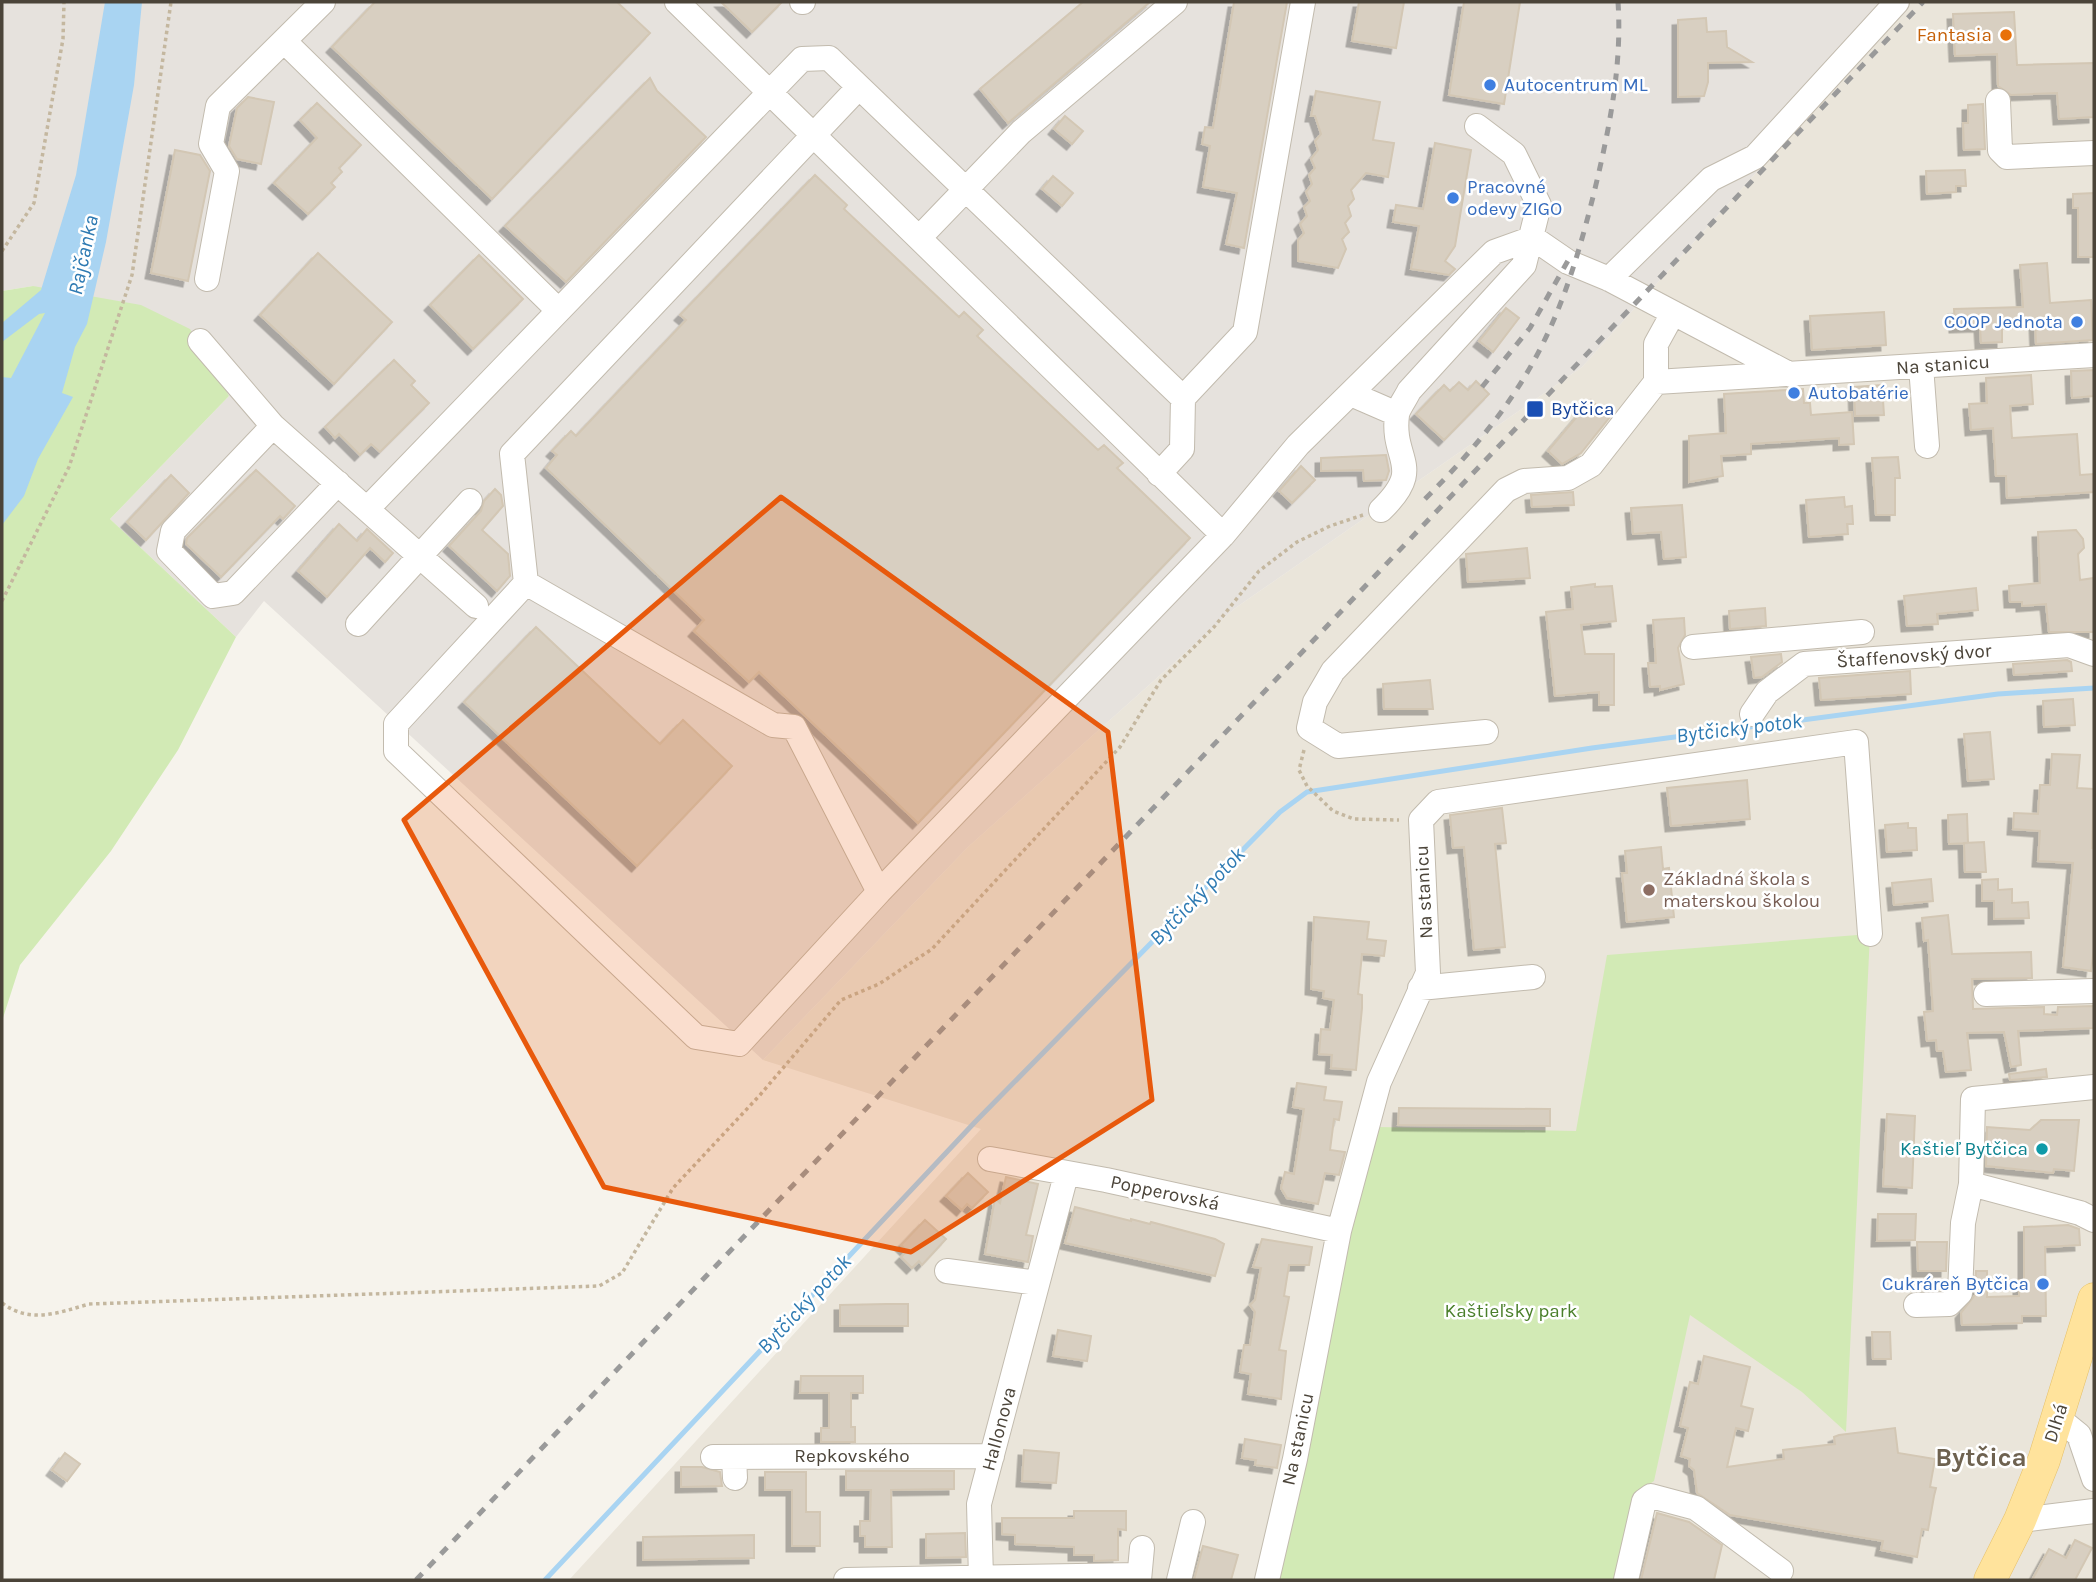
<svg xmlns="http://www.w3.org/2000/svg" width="2096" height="1582" font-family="Karla,sans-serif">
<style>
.residential{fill:#eae5da}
.industrial{fill:#e6e2dd}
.green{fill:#d2eab5}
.water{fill:#a9d4f2}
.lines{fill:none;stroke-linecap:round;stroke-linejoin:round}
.stream{stroke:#a9d4f2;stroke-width:5}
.building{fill:#d8cfc1;stroke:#d3c7b4;stroke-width:2;filter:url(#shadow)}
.minor-casing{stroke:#c2bbae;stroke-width:26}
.major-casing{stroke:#e6c16a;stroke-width:33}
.path{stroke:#c4b79f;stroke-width:3.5;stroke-dasharray:3.5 3.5;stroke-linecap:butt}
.minor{stroke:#fff;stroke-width:24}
.major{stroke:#ffe39c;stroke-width:32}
.rail{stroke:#9a9a9a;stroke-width:5;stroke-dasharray:9 9;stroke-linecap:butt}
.marked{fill:#e8590c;fill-opacity:0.2;stroke:#e8590c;stroke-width:5;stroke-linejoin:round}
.food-dot{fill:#e8710a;stroke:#fff;stroke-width:2.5}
.shop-dot{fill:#3f7fe0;stroke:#fff;stroke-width:2.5}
.transit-dot{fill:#1a4fb4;stroke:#fff;stroke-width:2.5}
.education-dot{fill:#8d6e63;stroke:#fff;stroke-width:2.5}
.culture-dot{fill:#0f9aa8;stroke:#fff;stroke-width:2.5}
.labels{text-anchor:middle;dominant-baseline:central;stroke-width:5;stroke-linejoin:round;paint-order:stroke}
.food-label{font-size:19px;fill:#c56008;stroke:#fff;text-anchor:end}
.shop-label{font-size:19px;fill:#366cbe;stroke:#fff;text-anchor:start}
.street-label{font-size:19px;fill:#4b4439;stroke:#fff}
.transit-label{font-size:19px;fill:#164399;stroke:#fff;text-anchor:start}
.education-label{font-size:19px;fill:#785e54;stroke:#fff;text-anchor:start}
.culture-label{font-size:19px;fill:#0d838f;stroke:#fff;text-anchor:end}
.park-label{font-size:19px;fill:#4a7f2a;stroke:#fff}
.water-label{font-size:21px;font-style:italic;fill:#2e7ab2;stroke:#fff}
.district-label{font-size:26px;font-weight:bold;fill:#6e6250;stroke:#fff}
</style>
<defs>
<filter id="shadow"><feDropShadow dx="-5.5" dy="5.5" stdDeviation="0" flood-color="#0004"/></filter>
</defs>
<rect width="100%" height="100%" fill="#f6f3ec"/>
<path class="residential" d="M 1909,2 L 2094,2 L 2094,1580 L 569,1580 L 981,1129 L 763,1060 L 968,847 L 1234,609 L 1582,367 Z"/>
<path class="industrial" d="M 2,2 L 1909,2 L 1582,367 L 1234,609 L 968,847 L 763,1060 L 264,601 L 236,637 L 110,519 L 229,396 L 33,286 L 2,291 Z"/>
<path class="green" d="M 33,286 L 141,305 L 190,329 L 229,396 L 110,519 L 236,637 L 178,750 L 111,851 L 20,965 L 2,1021 L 2,291 Z
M 1870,934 L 1846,1432 L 1802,1392 L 1690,1315 L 1654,1481 L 1633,1495 L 1617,1580 L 1275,1580 L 1347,1233 L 1377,1127 L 1576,1131 L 1607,955 Z"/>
<path class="water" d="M 105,2 L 142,2 L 134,85 L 106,242 L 87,324 L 75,347 L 62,393 L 73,397 L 38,459 L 24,496 L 2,525 L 2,377 L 11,378 L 45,313 L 39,314 L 2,342 L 2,323 L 41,290 L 76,175 Z"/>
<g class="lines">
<path class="stream" d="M 545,1580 L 975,1122 L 1280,812 L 1307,792 L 1592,748 L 1998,694 L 2094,688"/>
</g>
<path class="building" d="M 375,2 L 617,2 L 650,33 L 492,199 L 332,47 Z
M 721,2 L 782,2 L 752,32 Z
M 1083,2 L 1150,2 L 1008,123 L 980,89 Z
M 1234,2 L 1287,2 L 1244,248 L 1226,244 L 1237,193 L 1203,187 L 1210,146 L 1202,144 L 1205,127 L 1213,128 Z
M 1359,2 L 1404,2 L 1396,48 L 1352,41 Z
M 1464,2 L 1520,2 L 1504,104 L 1449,95 Z
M 2014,12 L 2017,65 L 2094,63 L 2094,117 L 2059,119 L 2057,93 L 2011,95 L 1998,86 L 1997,54 L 1955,56 L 1953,14 Z
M 1706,18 L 1707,32 L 1726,31 L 1727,47 L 1752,62 L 1708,63 L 1708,82 L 1704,96 L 1678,97 L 1678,20 Z
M 650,78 L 657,91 L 706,137 L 566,282 L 505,226 Z
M 1316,91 L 1380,102 L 1373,140 L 1394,143 L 1388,177 L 1366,173 L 1351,190 L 1354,199 L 1348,206 L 1351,216 L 1345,223 L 1349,232 L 1342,239 L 1346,249 L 1338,268 L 1298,261 L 1298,240 L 1304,233 L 1300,224 L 1307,216 L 1304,207 L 1310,201 L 1306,192 L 1312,184 L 1309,175 L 1315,168 L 1311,159 L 1318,150 L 1315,141 L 1321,134 L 1315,116 L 1311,116 Z
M 248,97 L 274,102 L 261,164 L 237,159 L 229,146 L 237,108 Z
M 317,103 L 361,145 L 339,168 L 342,172 L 331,183 L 335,187 L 308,214 L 274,183 L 317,138 L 300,120 Z
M 1983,104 L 1985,149 L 1964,150 L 1963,123 L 1968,123 L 1968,105 Z
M 1065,116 L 1083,131 L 1072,144 L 1054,129 Z
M 1435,143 L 1471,150 L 1455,246 L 1445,261 L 1455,269 L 1449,275 L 1411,269 L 1419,226 L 1393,222 L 1396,205 L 1423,209 Z
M 175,150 L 200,155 L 210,171 L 188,281 L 151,273 Z
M 1965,170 L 1966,186 L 1956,186 L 1956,192 L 1927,194 L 1926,171 Z
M 815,175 L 847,205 L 844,209 L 959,317 L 964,312 L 983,330 L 977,336 L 1098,450 L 1104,445 L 1123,463 L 1117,468 L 1190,538 L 918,823 L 759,672 L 749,682 L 694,631 L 704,620 L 546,468 L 557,455 L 552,451 L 571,431 L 576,436 L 686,320 L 680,315 Z
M 1053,176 L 1073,193 L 1062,206 L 1042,189 Z
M 2094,193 L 2094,257 L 2078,257 L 2078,208 L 2073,208 L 2073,194 Z
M 318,253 L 392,322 L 334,384 L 260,315 Z
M 479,255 L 523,299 L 473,349 L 430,305 Z
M 2047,263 L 2050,303 L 2091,300 L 2093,340 L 2036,344 L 2035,321 L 2002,323 L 2002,342 L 1981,343 L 1980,326 L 1955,327 L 1954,309 L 2023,307 L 2020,265 Z
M 1506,308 L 1519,318 L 1493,352 L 1479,341 Z
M 1884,312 L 1886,345 L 1812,350 L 1810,316 Z
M 394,360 L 415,381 L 411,385 L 429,403 L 380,452 L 371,444 L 360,455 L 339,434 L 335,438 L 325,427 Z
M 2094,370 L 2094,396 L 2072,398 L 2071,371 Z
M 2031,375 L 2033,404 L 2010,406 L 2012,438 L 2077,434 L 2080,475 L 2094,474 L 2094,492 L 2007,498 L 2006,476 L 1996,476 L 1993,428 L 1971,430 L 1969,404 L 1987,403 L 1986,378 Z
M 1476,381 L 1489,394 L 1444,440 L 1416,414 L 1444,385 L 1450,391 L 1459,382 L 1468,390 Z
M 1882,385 L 1884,415 L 1855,416 L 1854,387 Z
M 1803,389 L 1804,403 L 1810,403 L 1811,415 L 1852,412 L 1854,444 L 1839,445 L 1839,438 L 1751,444 L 1751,454 L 1721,456 L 1723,476 L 1689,482 L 1689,436 L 1726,433 L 1724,394 Z
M 1591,400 L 1609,418 L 1581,453 L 1562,464 L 1548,451 Z
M 1386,455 L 1389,471 L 1386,480 L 1364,481 L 1363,470 L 1321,471 L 1321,458 Z
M 1898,457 L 1900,478 L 1895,478 L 1895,515 L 1876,515 L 1872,458 Z
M 1301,466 L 1315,480 L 1292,503 L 1279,491 Z
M 256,470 L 295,506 L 283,519 L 280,516 L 221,577 L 186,544 L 187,538 Z
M 171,475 L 189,493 L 146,540 L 127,522 Z
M 495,489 L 501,495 L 503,506 L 482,530 L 508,554 L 510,576 L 497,591 L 449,546 L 481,511 L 484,501 Z
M 1573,492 L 1574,505 L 1532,507 L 1531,495 Z
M 1844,497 L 1845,507 L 1852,506 L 1853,524 L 1847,524 L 1848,534 L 1809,537 L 1806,500 Z
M 1682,505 L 1686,557 L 1664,559 L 1661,532 L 1633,534 L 1631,508 Z
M 339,524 L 357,541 L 367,529 L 393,553 L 385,562 L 370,548 L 327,597 L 298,571 Z
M 2076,530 L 2083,539 L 2084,548 L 2078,554 L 2080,580 L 2094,578 L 2094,632 L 2049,632 L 2046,604 L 2022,606 L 2022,602 L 2010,602 L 2009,586 L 2040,583 L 2038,532 Z
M 1527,548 L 1530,578 L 1468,582 L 1466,554 Z
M 1595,584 L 1595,587 L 1612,586 L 1616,621 L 1581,625 L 1585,654 L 1614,654 L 1614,705 L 1599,705 L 1599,692 L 1555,696 L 1546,612 L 1573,609 L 1571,587 Z
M 1976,588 L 1978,610 L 1937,614 L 1938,624 L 1907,626 L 1904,596 Z
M 1765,608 L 1766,626 L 1730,629 L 1729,611 Z
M 1684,618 L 1685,635 L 1678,648 L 1684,684 L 1660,690 L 1660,686 L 1650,687 L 1648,663 L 1656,663 L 1653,620 Z
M 536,627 L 660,744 L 683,720 L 732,766 L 637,866 L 464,702 Z
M 1781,654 L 1782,662 L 1762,677 L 1754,678 L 1751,657 Z
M 2067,660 L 2071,662 L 2072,671 L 2014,675 L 2013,664 Z
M 1910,671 L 1911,694 L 1821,700 L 1819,678 Z
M 1430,680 L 1433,709 L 1384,709 L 1383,684 Z
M 2073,699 L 2075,725 L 2044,727 L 2043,701 Z
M 1990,732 L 1994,779 L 1968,781 L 1964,734 Z
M 2052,754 L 2080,755 L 2077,788 L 2094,789 L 2092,848 L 2094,848 L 2094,948 L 2091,971 L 2063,967 L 2073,863 L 2038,861 L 2040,831 L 2013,829 L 2014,813 L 2038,814 L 2040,785 L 2050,785 Z
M 1747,780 L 1750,819 L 1671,826 L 1667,788 Z
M 1502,808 L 1506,843 L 1495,844 L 1505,947 L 1474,950 L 1464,847 L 1453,848 L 1450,815 Z
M 1967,814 L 1968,843 L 1949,844 L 1948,815 Z
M 1908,823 L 1908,828 L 1916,828 L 1917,850 L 1887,852 L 1885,825 Z
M 1984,842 L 1986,872 L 1965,872 L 1964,843 Z
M 1661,847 L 1663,869 L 1669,868 L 1674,917 L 1627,922 L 1622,873 L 1627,873 L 1625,851 Z
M 1931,879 L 1933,901 L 1894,905 L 1892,883 Z
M 1998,879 L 1998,890 L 2012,889 L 2012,903 L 2028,902 L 2029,918 L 1994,919 L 1994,901 L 1982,901 L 1982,880 Z
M 1948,915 L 1952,954 L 2031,952 L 2032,978 L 1972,979 L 1973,1009 L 2044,1007 L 2044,1014 L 2057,1015 L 2058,1007 L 2094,1006 L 2094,1028 L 2018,1031 L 2021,1065 L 2011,1067 L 2004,1032 L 1967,1033 L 1971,1070 L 1946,1072 L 1943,1051 L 1937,1051 L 1936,1040 L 1927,1041 L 1924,1012 L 1933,1011 L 1928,940 L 1924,941 L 1922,918 Z
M 1314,917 L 1369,922 L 1367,939 L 1386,941 L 1384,956 L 1362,954 L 1358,994 L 1362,995 L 1362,1008 L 1356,1070 L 1331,1068 L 1332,1055 L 1319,1054 L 1321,1029 L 1330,1030 L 1334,1000 L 1323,998 L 1324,991 L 1311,989 Z
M 2046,1069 L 2047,1077 L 2010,1080 L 2009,1074 Z
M 1297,1083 L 1326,1087 L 1324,1100 L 1342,1102 L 1339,1120 L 1334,1119 L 1330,1150 L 1345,1152 L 1339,1175 L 1325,1173 L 1318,1204 L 1287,1198 L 1281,1188 L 1285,1172 L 1294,1174 L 1304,1109 L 1293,1107 Z
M 1399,1108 L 1550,1109 L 1550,1126 L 1398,1125 Z
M 1887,1114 L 1915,1116 L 1912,1188 L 1883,1186 Z
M 2041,1120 L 2079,1120 L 2074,1171 L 2054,1169 L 2053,1173 L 1986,1166 L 1987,1127 L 2030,1130 Z
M 968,1173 L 988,1192 L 972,1208 L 967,1204 L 962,1210 L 946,1196 Z
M 1006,1177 L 1038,1184 L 1026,1235 L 1033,1236 L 1028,1262 L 985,1254 L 995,1198 L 1000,1203 Z
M 1075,1207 L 1131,1221 L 1131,1219 L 1150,1224 L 1151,1222 L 1215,1239 L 1224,1244 L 1215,1276 L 1065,1243 Z
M 1878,1214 L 1916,1214 L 1915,1240 L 1877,1241 Z
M 925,1220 L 946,1239 L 922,1265 L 919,1261 L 912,1268 L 901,1257 L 907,1251 L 901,1245 Z
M 2068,1225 L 2079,1229 L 2080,1245 L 2045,1247 L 2046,1316 L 2022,1316 L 2022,1323 L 1962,1325 L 1961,1313 L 1975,1295 L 1976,1271 L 1987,1271 L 1987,1297 L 2019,1296 L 2019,1280 L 2024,1280 L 2024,1227 Z
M 1262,1239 L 1312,1247 L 1309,1265 L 1289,1265 L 1284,1296 L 1289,1297 L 1279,1350 L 1286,1351 L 1281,1399 L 1248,1394 L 1251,1374 L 1240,1372 L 1244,1345 L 1250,1345 L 1255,1312 L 1250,1305 L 1255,1300 L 1261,1268 L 1253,1267 Z
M 1917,1242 L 1947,1242 L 1946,1271 L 1918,1271 Z
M 887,1304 L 908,1304 L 908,1326 L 840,1326 L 840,1305 Z
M 1058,1330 L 1091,1336 L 1087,1361 L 1053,1356 Z
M 1872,1332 L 1890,1332 L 1891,1359 L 1873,1359 Z
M 1704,1356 L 1750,1367 L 1741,1406 L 1753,1409 L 1748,1431 L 1736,1428 L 1727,1467 L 1784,1459 L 1783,1450 L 1835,1444 L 1834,1437 L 1839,1435 L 1895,1428 L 1898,1453 L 1935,1459 L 1930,1487 L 1936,1488 L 1934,1496 L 1928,1530 L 1922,1529 L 1917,1557 L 1881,1550 L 1883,1541 L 1730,1515 L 1697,1493 L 1694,1470 L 1689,1466 L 1690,1459 L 1681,1456 L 1688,1428 L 1680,1426 L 1690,1382 L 1698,1384 Z
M 801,1376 L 863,1376 L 863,1393 L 851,1393 L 851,1427 L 855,1427 L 855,1442 L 821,1442 L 821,1428 L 829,1428 L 829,1393 L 800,1393 Z
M 1245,1439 L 1281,1445 L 1277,1468 L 1255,1465 L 1256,1460 L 1242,1458 Z
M 1024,1450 L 1059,1453 L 1056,1483 L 1022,1481 Z
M 65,1453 L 80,1464 L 67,1481 L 52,1470 Z
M 681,1467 L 702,1467 L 720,1472 L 722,1486 L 681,1487 Z
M 846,1471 L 954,1471 L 954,1489 L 891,1490 L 892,1547 L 865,1547 L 865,1536 L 860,1536 L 860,1521 L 870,1521 L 871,1490 L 846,1490 Z
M 765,1472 L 806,1472 L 806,1512 L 820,1512 L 820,1546 L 792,1546 L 792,1490 L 765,1490 Z
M 1074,1511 L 1126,1511 L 1126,1530 L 1118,1529 L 1118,1560 L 1094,1561 L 1094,1555 L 1074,1555 L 1074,1547 L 1015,1544 L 1015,1535 L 1002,1534 L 1002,1518 L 1074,1518 Z
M 1657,1513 L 1689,1522 L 1722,1545 L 1714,1580 L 1641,1580 Z
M 965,1533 L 966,1557 L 926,1558 L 926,1534 Z
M 754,1535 L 754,1558 L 643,1560 L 643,1537 Z
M 2075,1540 L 2092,1548 L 2075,1580 L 2032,1580 L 2049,1549 L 2066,1558 Z
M 1203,1546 L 1238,1555 L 1231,1580 L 1194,1580 Z"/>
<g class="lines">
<defs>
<path id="minor" d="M 677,2 L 1223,535
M 802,2 L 803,2
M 284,41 L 558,310
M 859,87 L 512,454 L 526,583 L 773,725 L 794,727 L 879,892
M 1998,101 L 2000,150 L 2007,157 L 2094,153
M 919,238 L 1021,132 L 1175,2
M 207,279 L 227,171 L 211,144 L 218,106 L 323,2
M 1609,279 L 1711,179 L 1755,157 L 1897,2
M 200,341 L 273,426 L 476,606
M 1921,366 L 1927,446
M 1656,382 L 2094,355
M 1351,394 L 1397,414
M 1183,398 L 1245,332 L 1303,2
M 273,426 L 173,531 L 169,551 L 213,596 L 233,593 L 338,483
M 368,508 L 802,59 L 829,58 L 1183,398 L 1182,449 L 1159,474
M 1381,510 C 1426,466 1391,461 1397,415 C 1398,408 1406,398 1409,391 L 1524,265 L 1539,205 L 1514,154 L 1477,126
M 526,583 L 396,724 L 396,751 L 696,1037 L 739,1044 L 879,892 L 1223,535 L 1298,445 L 1494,252 L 1533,238 L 1568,262 L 1609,279 L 1791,375
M 358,624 L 470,501
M 1693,647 L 1862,632
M 1752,714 L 1767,692 L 1804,664 L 2069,645 L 2094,654
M 1486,732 L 1338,746 L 1309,728 L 1315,702 L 1333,671 L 1506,490 L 1524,481 L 1568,478 L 1591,465 L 1656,382 L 1656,344 L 1672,315
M 1420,988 L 1533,977
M 1986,994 L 2094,991
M 2094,1087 L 1973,1099 L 1971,1184 L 2080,1213 L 2094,1220
M 990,1159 L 1106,1180 L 1339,1231
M 947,1271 L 1037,1283
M 1916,1305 L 1949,1304 L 1960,1293 L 1963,1223 L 1971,1184
M 2058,1418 L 2079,1435 L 2094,1479
M 713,1457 L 992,1456
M 734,1457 L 735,1478
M 2020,1520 L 2094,1511
M 981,1578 L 979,1504 L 1066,1175
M 846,1580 L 1139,1575
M 1139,1580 L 1142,1548
M 1179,1580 L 1193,1522
M 1267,1580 L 1295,1459 L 1339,1231 L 1379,1082 L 1428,973 L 1421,820 L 1438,802 L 1856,742 L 1870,934
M 1626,1580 L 1644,1501 L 1651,1496 L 1696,1508 L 1781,1571"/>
<path id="major" d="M 1990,1580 L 2020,1520 L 2044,1460 L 2094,1299"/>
</defs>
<use href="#minor" class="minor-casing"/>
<use href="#major" class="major-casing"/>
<path class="path" d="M 2,251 L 34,203 L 63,39 L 64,2
M 2,601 L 69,467 L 132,275 L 171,2
M 1304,750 L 1299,770 L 1307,786 L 1333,811 L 1354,819 L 1399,820
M 2,1303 C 30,1324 58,1313 89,1304 L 599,1286 L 622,1273 L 673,1188 L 760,1095 L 841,1000 L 879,984 L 932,949 L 1120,747 L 1161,680 L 1214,627 L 1259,571 L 1297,542 L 1330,526 L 1363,515"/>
<use href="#minor" class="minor"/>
<use href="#major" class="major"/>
<path class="rail" d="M 1482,387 L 1530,328 L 1570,257
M 1425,499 C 1531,393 1564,321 1598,176 C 1611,120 1622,60 1618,2
M 416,1580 L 1923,2"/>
</g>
<path class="marked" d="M 781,497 L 1108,732 L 1152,1100 L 911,1252 L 604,1187 L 404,820 Z"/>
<circle class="food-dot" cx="2006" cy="35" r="7"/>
<g class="shop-dot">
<circle cx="1490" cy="85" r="7"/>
<circle cx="1453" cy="198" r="7"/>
<circle cx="2077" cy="322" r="7"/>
<circle cx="1794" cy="393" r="7"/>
<circle cx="2043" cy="1284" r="7"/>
</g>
<rect class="transit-dot" x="1526" y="400" width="18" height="18" rx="3.5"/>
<circle class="education-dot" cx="1649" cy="890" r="7"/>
<circle class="culture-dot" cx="2042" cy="1149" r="7"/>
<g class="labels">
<g class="food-label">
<text x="1992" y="35">Fantasia</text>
</g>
<g class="shop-label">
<text x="1504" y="85">Autocentrum ML</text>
<text x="1467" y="187">Pracovné<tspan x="1467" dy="22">odevy ZIGO</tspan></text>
<text x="2063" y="322" text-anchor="end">COOP Jednota</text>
<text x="1808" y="393">Autobatérie</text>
<text x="2029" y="1284" text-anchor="end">Cukráreň Bytčica</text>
</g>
<g class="street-label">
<text transform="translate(1943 365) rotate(-4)">Na stanicu</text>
<text transform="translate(1914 656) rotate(-4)">Štaffenovský dvor</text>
<text transform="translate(1424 892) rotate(-93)">Na stanicu</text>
<text transform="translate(1165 1193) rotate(12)">Popperovská</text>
<text transform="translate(2056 1423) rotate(-72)">Dlhá</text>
<text transform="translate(999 1429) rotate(-75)">Hallonova</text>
<text transform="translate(1298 1439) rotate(-78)">Na stanicu</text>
<text x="852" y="1456">Repkovského</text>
</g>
<g class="transit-label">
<text x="1551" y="409">Bytčica</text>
</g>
<g class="education-label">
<text x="1663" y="879">Základná škola s<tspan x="1663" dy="22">materskou školou</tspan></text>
</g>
<g class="culture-label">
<text x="2028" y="1149">Kaštieľ Bytčica</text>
</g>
<g class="park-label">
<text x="1511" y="1311">Kaštieľsky park</text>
</g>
<g class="water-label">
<text transform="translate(83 255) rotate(-78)">Rajčanka</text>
<text transform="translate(1739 728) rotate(-7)">Bytčický potok</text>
<text transform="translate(1197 896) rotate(-46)">Bytčický potok</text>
<text transform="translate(804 1304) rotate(-47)">Bytčický potok</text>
</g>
<g class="district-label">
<text x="1981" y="1457">Bytčica</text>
</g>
</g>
<rect width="2096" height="1582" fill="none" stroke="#4b4439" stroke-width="7"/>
</svg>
